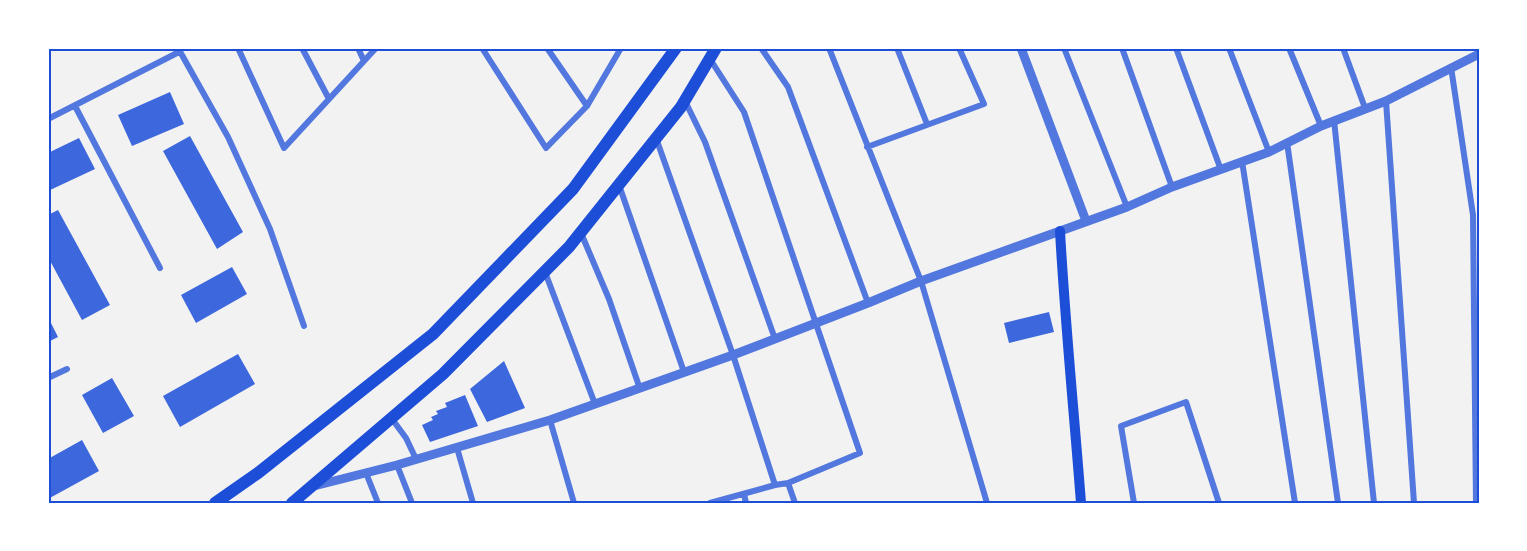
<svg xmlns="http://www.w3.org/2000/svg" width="1527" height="551" font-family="'Titillium Web',sans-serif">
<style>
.building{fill:#3d67dc}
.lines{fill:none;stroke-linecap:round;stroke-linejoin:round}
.minor{stroke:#5277de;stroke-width:6}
.tertiary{stroke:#5277de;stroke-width:9}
.secondary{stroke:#1d4ed8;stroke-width:10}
.trunk{stroke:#1d4ed8;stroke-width:12}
.neatline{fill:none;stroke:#1d4ed8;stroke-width:2}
</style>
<rect width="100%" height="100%" fill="#f2f2f2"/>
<path class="building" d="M 170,92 L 184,124 L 132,146 L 118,115 Z
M 190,136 L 243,232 L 217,249 L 163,151 Z
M 79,138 L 95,169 L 48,191 L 48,153 Z
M 58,210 L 110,305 L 82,320 L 48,257 L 48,215 Z
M 232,267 L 247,294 L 196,323 L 181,295 Z
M 1049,312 L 1054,332 L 1009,343 L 1004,323 Z
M 48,317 L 58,337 L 48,342 Z
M 238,354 L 255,384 L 180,427 L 163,396 Z
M 504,361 L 525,408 L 487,422 L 470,389 Z
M 112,378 L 134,416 L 103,433 L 82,395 Z
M 465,395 L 478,426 L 430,442 L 422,425 L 433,420 L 431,417 L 438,414 L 436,411 L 447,407 L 445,403 Z
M 82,440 L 99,471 L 48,499 L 48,459 Z"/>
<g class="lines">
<path class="minor" d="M 178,48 L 228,137 L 270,229 L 304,326
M 238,48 L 284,148 L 376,48
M 302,48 L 329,99
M 358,48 L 364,61
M 482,48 L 546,148 L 587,106 L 621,48
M 547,48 L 587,106
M 761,48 L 788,87 L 868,303
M 829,48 L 921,281 L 987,503
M 897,48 L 927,124
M 1064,48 L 1127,207
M 1122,48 L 1172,187
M 1176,48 L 1221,170
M 1229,48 L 1269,152
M 1289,48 L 1321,126
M 1343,48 L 1365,108
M 710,59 L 744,112 L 860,453 L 788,483
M 1451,67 L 1473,215 L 1476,503
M 685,101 L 705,142 L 775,339
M 1386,101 L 1414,503
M 75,106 L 160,268
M 48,119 L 179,52
M 1334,120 L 1374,503
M 656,138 L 733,355 L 775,485 L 710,503
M 1287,142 L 1338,503
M 867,147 L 984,104 L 959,48
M 1242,161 L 1295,503
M 619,185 L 684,372
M 581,233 L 609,299 L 640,389
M 545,272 L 595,404
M 48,378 L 67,369
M 392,419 L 406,438 L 416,459
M 550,420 L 574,503
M 457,448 L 473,503
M 397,465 L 412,503
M 366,473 L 378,503
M 775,485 L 788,483 L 795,503
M 744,494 L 746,503
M 1134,503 L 1121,426 L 1186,402 L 1219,503"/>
<path class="tertiary" d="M 1021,48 L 1086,221
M 314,486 L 397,465 L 550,420 L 733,355 L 868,303 L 921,281 L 1127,207 L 1172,187 L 1269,152 L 1321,126 L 1386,101 L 1479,54"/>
<path class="secondary" d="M 1060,231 C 1065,322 1074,412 1081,503"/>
<path class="trunk" d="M 215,503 L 258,473 L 433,334 L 573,189 L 676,48
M 292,503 L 443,374 L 569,247 L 681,107 L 716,48"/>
</g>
<rect width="1527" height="551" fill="none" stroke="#ffffff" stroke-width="99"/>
<rect x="50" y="50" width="1428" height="452" class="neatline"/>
</svg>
